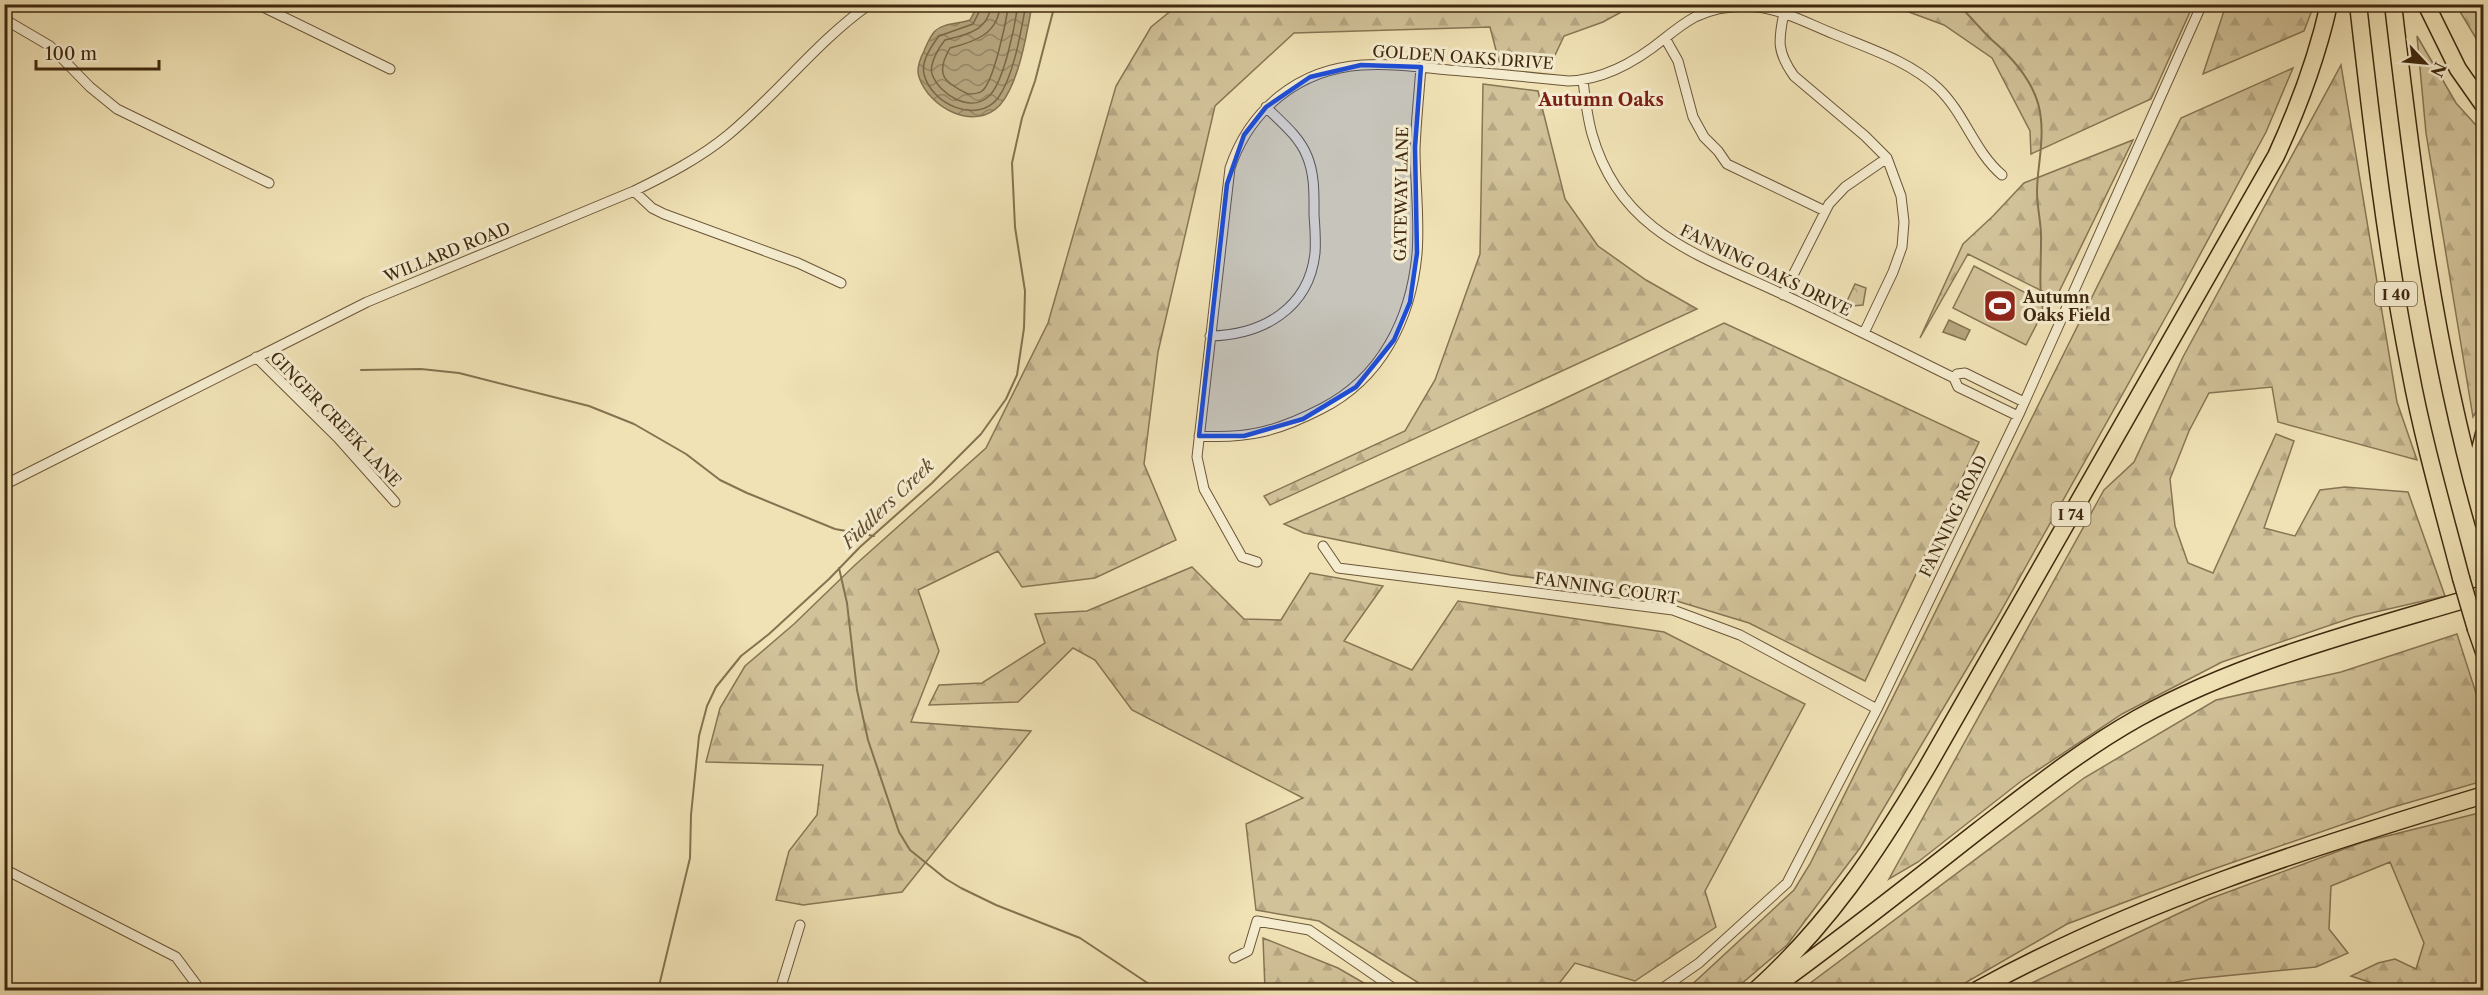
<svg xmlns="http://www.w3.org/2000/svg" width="2488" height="995" font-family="'Libre Caslon Text',serif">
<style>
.green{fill:#d2c299;stroke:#887554;stroke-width:1.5}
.forest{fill:url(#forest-firs);stroke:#887554;stroke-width:1.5}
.park{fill:url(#park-crowns);stroke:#887554;stroke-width:1.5}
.water{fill:url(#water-waves);stroke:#857250;stroke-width:1.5}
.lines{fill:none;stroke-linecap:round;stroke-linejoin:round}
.shore{stroke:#7a6645;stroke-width:1.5}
.stream{stroke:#857250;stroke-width:2}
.minor-casing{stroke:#6b5638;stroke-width:11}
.motorway-casing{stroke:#3f280e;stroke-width:19}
.minor{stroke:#f5eccf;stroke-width:9}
.motorway{stroke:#f0e2b5;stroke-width:16}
.motorway-bridge-casing{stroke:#3f280e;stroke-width:19;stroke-linecap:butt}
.motorway-bridge{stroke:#f0e2b5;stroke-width:16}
.marked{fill:#1d4ed8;fill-opacity:0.2;stroke:#1d4ed8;stroke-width:4.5;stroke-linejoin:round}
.labels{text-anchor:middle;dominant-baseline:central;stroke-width:6;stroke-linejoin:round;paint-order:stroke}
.shield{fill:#f5eccf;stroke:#766348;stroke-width:1.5}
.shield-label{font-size:15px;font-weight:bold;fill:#3f280e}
.street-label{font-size:16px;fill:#3f280e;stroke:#f5eccf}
.poi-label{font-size:16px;font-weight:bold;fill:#3f280e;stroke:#f5eccf;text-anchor:start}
.neighbourhood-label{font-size:18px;font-weight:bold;fill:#7a1f14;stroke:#f5eccf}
.water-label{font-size:18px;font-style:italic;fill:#624d2f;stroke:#f5eccf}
</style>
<defs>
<pattern id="forest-firs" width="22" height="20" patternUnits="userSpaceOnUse" patternTransform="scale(1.5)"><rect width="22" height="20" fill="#d2c299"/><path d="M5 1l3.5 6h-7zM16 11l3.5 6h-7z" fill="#b5a783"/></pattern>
<pattern id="park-crowns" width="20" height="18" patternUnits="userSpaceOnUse" patternTransform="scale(1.5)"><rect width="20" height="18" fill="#d2c299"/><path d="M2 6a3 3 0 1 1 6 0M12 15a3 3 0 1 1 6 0" fill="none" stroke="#b5a783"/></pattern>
<pattern id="water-waves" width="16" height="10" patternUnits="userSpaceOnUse" patternTransform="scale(1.5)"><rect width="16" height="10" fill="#b4a37c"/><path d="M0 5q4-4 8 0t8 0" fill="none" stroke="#948564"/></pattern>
</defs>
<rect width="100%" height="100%" fill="#f0e2b5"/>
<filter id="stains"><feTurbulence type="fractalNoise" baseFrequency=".00333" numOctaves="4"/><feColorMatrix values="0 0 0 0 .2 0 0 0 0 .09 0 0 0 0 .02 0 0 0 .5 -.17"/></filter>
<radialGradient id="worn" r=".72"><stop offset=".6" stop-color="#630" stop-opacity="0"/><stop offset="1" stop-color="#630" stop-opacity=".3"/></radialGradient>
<path class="green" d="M 1974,266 L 2047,304 L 2026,345 L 1953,308 Z"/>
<path class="forest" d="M 1178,5 L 1634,5 L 1603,22 L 1564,36 L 1550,66 L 1499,62 L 1490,27 L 1294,33 L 1215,106 L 1158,352 L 1144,464 L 1176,540 L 1095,578 L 1022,587 L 998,551 L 918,590 L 939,651 L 911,722 L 1031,731 L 902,892 L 803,905 L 776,900 L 789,851 L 817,815 L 823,765 L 706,762 L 720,708 L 745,666 L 794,624 L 855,565 L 986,448 L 1048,323 L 1116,86 L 1151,27 Z
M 1890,5 L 2193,4 L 2193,5 L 2151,99 L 2031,154 L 2030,131 L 1992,58 L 1944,25 Z
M 2226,5 L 2226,4 L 2314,5 L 2304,31 L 2203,74 Z
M 2456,5 L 2483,5 L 2483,50 Z
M 2417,36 L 2456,103 L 2483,133 L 2484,399 L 2473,417 L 2426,133 Z
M 2341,65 L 2397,402 L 2417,460 L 2278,422 L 2272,387 L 2209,393 L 2189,431 L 2170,479 L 2175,526 L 2188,563 L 2213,573 L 2276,434 L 2294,441 L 2264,528 L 2295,536 L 2320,490 L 2345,487 L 2408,492 L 2445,596 L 2354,617 L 2222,662 L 2122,714 L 2020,782 L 1918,862 L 1889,879 L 2104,490 L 2134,462 L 2183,357 Z
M 2293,68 L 2266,132 L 2182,288 L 1997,618 L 1860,848 L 1787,945 L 1734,990 L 1686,990 L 1794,890 L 1810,864 L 2181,118 Z
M 1483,84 L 1538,91 L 1565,199 L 1598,246 L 1646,280 L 1697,309 L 1270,505 L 1264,496 L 1405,431 L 1435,380 L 1480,254 Z
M 2133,140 L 2056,298 L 1968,254 L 1920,338 L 1963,244 L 1993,216 L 2024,183 Z
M 1724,323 L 1979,442 L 1865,681 L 1749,623 L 1647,592 L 1511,575 L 1304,533 L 1284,524 L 1549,406 Z
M 1192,567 L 1244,619 L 1281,620 L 1310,573 L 1383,586 L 1344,641 L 1412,670 L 1458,601 L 1664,632 L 1805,704 L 1705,891 L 1716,927 L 1635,981 L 1575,963 L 1554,990 L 1430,990 L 1319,921 L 1256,910 L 1246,824 L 1303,798 L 1132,710 L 1095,660 L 1073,648 L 1018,702 L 929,705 L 939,685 L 982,683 L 1045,643 L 1035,614 L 1087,611 Z
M 2457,634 L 2483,715 L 2483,781 L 2390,808 L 2202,873 L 2067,924 L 1953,990 L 1801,990 L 2084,778 L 2216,700 L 2341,672 Z
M 2483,812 L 2483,990 L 2393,990 L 2351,976 L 2378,963 L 2395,959 L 2416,969 L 2424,943 L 2390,862 L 2331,886 L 2329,929 L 2348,953 L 2316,967 L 2193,979 L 2131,990 L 2017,990 L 2209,899 L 2363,842 Z
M 1263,938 L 1338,968 L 1376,990 L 1265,990 Z"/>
<path class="park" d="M 1855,284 L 1866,288 L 1863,305 L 1852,306 L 1847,301 Z"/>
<path class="water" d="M 978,5 L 1032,5 C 1027,33 1019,83 1000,105 C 975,132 929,108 919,77 C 916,69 920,59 924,51 C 927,44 930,36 935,31 C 943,23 959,24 970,20 Z
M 1949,320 L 1970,330 L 1965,340 L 1943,332 Z"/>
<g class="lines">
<path class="shore" d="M 983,4 L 973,24 L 939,36 C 932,45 921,62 924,74 C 931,104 977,125 998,98 C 1014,76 1021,31 1026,4
M 991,4 C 989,31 966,35 945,40 C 939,47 929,64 932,74 C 939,94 969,113 988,97 C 1004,84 1015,25 1018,4
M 1000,4 C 999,34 974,42 950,48 C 935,74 943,82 968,94 C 972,94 978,94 982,91 C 994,82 1006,21 1009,4"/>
<path class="stream" d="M 1957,4 C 1970,15 1980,29 1992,40 C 2015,60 2039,87 2041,120 C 2044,144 2037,168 2037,192 C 2037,209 2042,225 2041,242 C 2041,269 2038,292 2045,319
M 361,370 L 421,369 L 459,373 L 589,406 L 634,424 L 686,454 L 720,480 L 747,493 L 835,529 L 874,536
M 839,568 L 847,603 L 857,690 L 868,740 L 899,832 L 910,850 L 946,879 L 961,888 L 996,905 L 1080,938 L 1158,990
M 658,990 L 690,858 L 691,815 L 699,736 L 707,706 L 716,687 L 741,656 L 769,634 L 829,579 L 860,547 L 932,483 L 981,434 L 1006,399 L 1017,375 L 1024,328 L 1025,291 L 1015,227 L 1012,163 L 1022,118 L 1035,81 L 1055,4"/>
<defs>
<path id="minor" d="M 257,4 L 390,69
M 1784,13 C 1778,41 1777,52 1794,76 L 1865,136 L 1887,158 L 1901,196 L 1904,222 L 1902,247 L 1893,272 L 1864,333
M 4,19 L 50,46 L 90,87 L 117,109 L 269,183
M 1665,38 L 1678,61 L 1693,117 L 1704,137 L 1718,151 L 1727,164 L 1825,211
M 1583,80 C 1585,98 1587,116 1592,134 C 1620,233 1699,255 1782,294 C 1840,321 1897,350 1954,378 L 1958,387 L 2018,416
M 634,191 L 652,208 L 664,214 L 798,263 L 841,283
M 1783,295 L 1829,204 L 1845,187 L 1887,158
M 1210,336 C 1262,335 1309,309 1315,253 C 1316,240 1315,228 1314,215 C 1314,196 1315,175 1307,156 C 1299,136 1281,122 1266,107
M 256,357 L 338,438 L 395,502
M 1954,378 L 1957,374 L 1965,373 L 2024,402
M 1199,436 C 1248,439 1278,431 1321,409 C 1381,379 1411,319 1417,254 C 1420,219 1415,184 1415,149 C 1416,122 1419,94 1421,67
M 4,485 L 367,302 L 634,191 C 667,175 700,158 728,135 C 778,94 817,41 870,4
M 1323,546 L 1338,568 L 1673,610 L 1740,635 L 1877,709
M 1257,562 L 1242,557 L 1204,489 L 1197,457 L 1230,168 C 1250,109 1299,69 1362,65 C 1391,63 1420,67 1449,70 C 1489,73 1528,77 1568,81 C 1605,80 1637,61 1665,38 C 1675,30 1684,23 1695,17 C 1714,8 1736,5 1757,7 C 1784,10 1809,24 1834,34 C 1870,49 1909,61 1938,88 C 1965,114 1974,151 2002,175
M 4,869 L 176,957 L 196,984 L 196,990
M 1234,958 L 1248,951 L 1257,921 L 1309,930 L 1396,990
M 780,990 L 800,925
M 1660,990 L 1699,963 L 1787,883 L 1877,709 L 2020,412 L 2202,4"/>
<path id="motorway" d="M 2358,4 C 2372,127 2386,249 2410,370 C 2423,440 2443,509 2461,578
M 2393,4 C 2414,183 2434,350 2484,524
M 2426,4 L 2458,69 L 2484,106
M 2480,487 L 2480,450 L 2484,434
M 2476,629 L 2484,652
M 1756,990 C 1829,924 1876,853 1926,769 L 2276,156 C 2299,106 2317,58 2329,4
M 1770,990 C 1841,939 1910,884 1979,830 C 2030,791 2081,750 2138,718 C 2245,659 2368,629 2484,594
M 1977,990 C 2138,902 2308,848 2484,795"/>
</defs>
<use href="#minor" class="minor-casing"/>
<use href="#motorway" class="motorway-casing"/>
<use href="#minor" class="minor"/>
<use href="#motorway" class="motorway"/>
<defs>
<path id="motorway-bridge" d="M 2461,578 L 2476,629"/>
</defs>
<use href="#motorway-bridge" class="motorway-bridge-casing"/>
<use href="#motorway-bridge" class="motorway-bridge"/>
</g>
<path class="marked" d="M 1361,65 L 1421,67 L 1415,147 L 1417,253 L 1410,302 L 1394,340 L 1356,387 L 1303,419 L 1244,436 L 1199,436 L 1227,184 L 1244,135 L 1266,107 L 1310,77 Z"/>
<defs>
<symbol id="stadium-square" viewBox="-11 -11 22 22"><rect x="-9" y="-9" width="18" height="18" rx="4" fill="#8f2418" stroke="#f5eccf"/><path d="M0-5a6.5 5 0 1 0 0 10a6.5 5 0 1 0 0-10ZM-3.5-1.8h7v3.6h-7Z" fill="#fff"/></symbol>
</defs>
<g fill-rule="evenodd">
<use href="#stadium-square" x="1981" y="287" width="38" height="38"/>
</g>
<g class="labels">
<g class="shield">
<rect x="2375" y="282" width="42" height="24" rx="4.5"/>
<rect x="2051.5" y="502" width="39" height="24" rx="4.5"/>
</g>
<g class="shield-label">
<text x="2396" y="294">I 40</text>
<text x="2071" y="514">I 74</text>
</g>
<g class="street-label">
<text transform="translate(1463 57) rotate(4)">GOLDEN OAKS DRIVE</text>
<text transform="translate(1401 194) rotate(-89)">GATEWAY LANE</text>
<text transform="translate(447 252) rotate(-22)">WILLARD ROAD</text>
<text transform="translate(1766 270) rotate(26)">FANNING OAKS DRIVE</text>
<text transform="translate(336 419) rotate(46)">GINGER CREEK LANE</text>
<text transform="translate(1953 516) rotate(-64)">FANNING ROAD</text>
<text transform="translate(1607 588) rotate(8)">FANNING COURT</text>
</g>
<g class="poi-label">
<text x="2023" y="297">Autumn<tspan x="2023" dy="18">Oaks Field</tspan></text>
</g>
<g class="neighbourhood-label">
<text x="1601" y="100">Autumn Oaks</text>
</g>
<g class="water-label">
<text transform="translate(888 504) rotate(-44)">Fiddlers Creek</text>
</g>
</g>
<rect width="2488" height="995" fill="none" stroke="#f0e2b5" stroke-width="24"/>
<rect x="6" y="6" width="2476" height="983" fill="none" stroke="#3f280e" stroke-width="3"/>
<rect x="12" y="12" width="2464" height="971" fill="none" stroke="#3f280e" stroke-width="1.5"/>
<g transform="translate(2425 63) rotate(116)" stroke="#f5eccf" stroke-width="4.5" paint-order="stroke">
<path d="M0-4.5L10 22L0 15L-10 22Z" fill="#3f280e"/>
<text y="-9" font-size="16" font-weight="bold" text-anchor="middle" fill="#3f280e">N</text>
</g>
<path d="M36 60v9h123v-9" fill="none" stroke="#3f280e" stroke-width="3"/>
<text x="45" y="60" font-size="18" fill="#3f280e" stroke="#f5eccf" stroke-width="4.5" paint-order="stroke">100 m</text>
<rect width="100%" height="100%" filter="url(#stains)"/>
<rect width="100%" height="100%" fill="url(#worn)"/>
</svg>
